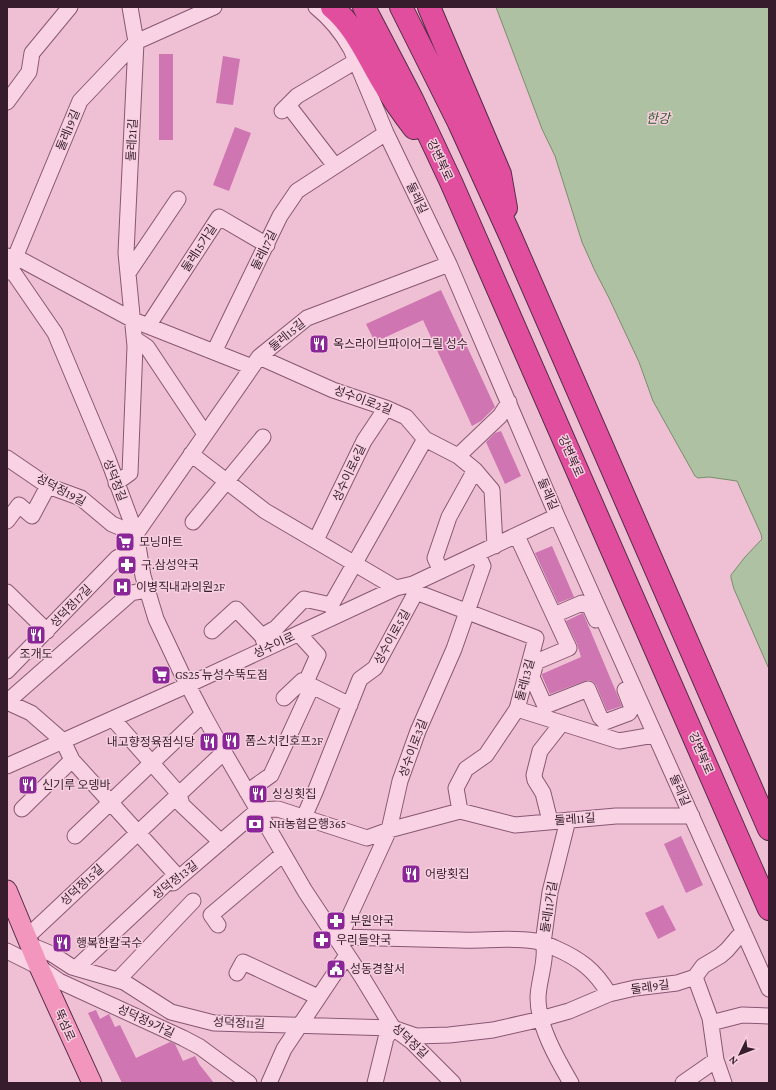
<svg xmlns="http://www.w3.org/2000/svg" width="776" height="1090" font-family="'Crimson Pro','Noto Sans KR',serif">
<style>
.water{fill:#afc1a3;stroke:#778f6a}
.building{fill:#ce75b2}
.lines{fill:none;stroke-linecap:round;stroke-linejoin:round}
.minor-casing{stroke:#885773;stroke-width:17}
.major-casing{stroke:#552c47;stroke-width:21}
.highway-casing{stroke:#552c47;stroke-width:24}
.minor{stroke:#f9d3e3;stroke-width:15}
.major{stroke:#f396bd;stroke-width:19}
.highway{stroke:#e14e9e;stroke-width:22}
.labels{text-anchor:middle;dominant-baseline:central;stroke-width:3;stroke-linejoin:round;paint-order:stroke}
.street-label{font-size:12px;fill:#371c2d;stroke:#f6d0df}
.poi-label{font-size:12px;fill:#371c2d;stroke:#f6d0df;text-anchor:start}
.water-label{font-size:13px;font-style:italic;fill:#33572b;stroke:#f6d0df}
</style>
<rect width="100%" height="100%" fill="#efc0d3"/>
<path class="water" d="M 496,7 L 769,7 L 769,669 L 734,589 L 731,578 L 731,575 L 745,557 L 762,539 L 761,534 L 737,481 L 709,477 L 698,478 L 695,476 L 653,401 L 639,362 L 609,298 L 595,271 L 582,242 L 555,156 L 542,129 Z"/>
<path class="building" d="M 159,54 L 173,54 L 173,140 L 159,140 Z
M 223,56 L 240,59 L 233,105 L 216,103 Z
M 235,127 L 251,133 L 229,191 L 213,185 Z
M 441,290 L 495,407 L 481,421 L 472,426 L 423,320 L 375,342 L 366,324 Z
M 501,431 L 521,476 L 505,484 L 486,442 L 495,433 Z
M 552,546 L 574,597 L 558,603 L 535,553 Z
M 583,613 L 622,706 L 607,711 L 596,685 L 593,682 L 589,680 L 585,681 L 550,694 L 542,676 L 542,674 L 581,657 L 577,644 L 566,621 Z
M 681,836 L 703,885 L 686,893 L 664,844 Z
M 663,905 L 676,930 L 658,939 L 645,913 Z
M 96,1010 L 100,1019 L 109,1014 L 115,1027 L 120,1025 L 136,1058 L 170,1042 L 175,1044 L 183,1061 L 195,1056 L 199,1064 L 214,1083 L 122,1083 L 88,1013 Z"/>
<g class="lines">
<defs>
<path id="minor" d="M 316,7 C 331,19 342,33 351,49 L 386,133 L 449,264 L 557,516 L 769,989
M 7,102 L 29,72 L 32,53 L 70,7
M 288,105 L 335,166
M 282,111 L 297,96 L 356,61
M 7,256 L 11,269 L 55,333 L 108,459 L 136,534 L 143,576 L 156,619 L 181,672 L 203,714 L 224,752 L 305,891 L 362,977 L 393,1028 L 412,1042 L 453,1083
M 16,257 L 133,320 L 252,367
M 9,272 L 80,101 L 136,42 L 214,7
M 128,273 L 178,199
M 148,326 L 219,217 L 267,245
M 135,339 L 147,347 L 205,434
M 214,352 L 280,216 L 297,191 L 386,133
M 259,357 L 333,390 L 386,408 L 406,417 L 425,439 L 458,456 L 475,470 L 492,490 L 495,546
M 191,454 L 265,511 L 396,588
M 458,456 L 500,416 L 509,402
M 7,458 L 48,486 L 81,498 L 112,524 L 136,534 L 259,357 L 307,318 L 449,264
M 116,483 L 130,473 L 135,346 L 126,253 L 136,42 L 130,7
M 7,521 L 19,505 L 32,516 L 48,486
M 193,522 L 263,437
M 517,536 L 569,648 L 536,662 L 532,677 L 545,706 L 588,689 L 600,717 L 605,722 L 629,713 L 632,708 L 625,690
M 316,540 L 364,441 L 386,408
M 441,571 L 435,558 L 449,517 L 475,470
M 7,592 L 47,631
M 416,592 L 536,638 L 517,709 L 619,741 L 654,735
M 554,615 L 582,603 L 590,607 L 596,620
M 336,616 L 331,605 L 425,439
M 212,631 L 236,609 L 262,636 L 265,644
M 299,634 L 318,655 L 306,682
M 262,636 L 276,628 L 304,599 L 331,605
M 7,671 L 117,558 L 138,546
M 284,698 L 302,681 L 350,705
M 7,702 L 131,593 L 147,590
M 7,702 L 31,713 L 63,741 L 72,760 L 22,809
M 113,719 L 179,794 L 182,805 L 221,842
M 72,760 L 179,878
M 7,766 L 188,685 L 396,588 L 413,584 L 557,516
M 247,792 L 271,775 L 312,686
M 460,811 L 456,788 L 466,769 L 486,755 L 517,709
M 304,817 L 315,792 L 360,679 L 375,668 L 416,592 L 413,584
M 568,820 L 550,892 L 543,943 C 548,957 538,982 538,998 C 538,1026 557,1059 571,1083
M 550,821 L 543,793 L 535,780 L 534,775 L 540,751 L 562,723
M 75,836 L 203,714
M 218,925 L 211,915 L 283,854
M 27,937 L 224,752
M 340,937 C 380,938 419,939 459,940 C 484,941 510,937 535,941 C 542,942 548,945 555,948 C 580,959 595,970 609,994
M 338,941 L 389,830 L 400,781 L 418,731 L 454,649 L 483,566 L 478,555
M 30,945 L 52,954 L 72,967 L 124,982 L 171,1012 L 214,1023 L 393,1028 L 416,1036 L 449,1035 L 493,1030 L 537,1020 L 569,1011 L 609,994 L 635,988 L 677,983 L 695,977 L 703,966 L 720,956 L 727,950 L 738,937 L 744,933
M 7,951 L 39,967 L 59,981 L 183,1038 L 200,1047 L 249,1083
M 76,968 L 170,880 L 173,883 L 258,810 L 278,809 L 367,838 L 389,830 L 460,811 L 515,825 L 616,816 L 692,816
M 237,973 L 243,962 L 318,997
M 695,977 L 710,1018 L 716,1060 L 724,1083
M 118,980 L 193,901
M 711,1023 L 742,1015 L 769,1016
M 269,1083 L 284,1049 L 347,955
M 375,1083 L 386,1038 L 393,1028
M 683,1083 L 716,1060"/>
<path id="major" d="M 7,890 L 39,967 L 92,1083"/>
<path id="highway" d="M 332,7 C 357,28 369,60 386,87 C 394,101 404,115 414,128
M 364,7 L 412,99 L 451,182 L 769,909
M 401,7 L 459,123 L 510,235 L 769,829
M 429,7 L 500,174 L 506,208"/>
</defs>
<use href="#minor" class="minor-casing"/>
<use href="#major" class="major-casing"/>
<use href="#highway" class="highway-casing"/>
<use href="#minor" class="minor"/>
<use href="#major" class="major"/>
<use href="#highway" class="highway"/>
</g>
<defs>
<symbol id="restaurant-square" viewBox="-11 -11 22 22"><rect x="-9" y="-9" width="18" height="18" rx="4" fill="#8b2698" stroke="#f6d0df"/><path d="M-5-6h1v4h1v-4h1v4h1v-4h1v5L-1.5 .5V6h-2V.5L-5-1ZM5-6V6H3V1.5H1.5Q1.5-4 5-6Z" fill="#fff"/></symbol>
<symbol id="supermarket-square" viewBox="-11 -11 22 22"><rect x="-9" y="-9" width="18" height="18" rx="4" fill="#8b2698" stroke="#f6d0df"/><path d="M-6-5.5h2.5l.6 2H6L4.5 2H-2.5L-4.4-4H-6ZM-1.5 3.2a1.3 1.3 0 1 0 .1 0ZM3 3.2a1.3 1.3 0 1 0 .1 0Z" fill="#fff"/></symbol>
<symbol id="pharmacy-square" viewBox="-11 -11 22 22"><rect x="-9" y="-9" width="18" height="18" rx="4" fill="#8b2698" stroke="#f6d0df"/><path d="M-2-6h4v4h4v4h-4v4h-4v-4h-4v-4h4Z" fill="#fff"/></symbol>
<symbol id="hospital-square" viewBox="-11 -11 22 22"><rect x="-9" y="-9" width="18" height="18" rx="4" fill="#8b2698" stroke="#f6d0df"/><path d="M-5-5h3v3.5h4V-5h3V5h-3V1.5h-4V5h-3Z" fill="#fff"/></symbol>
<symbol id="bank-square" viewBox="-11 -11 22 22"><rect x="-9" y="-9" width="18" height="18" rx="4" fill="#8b2698" stroke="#f6d0df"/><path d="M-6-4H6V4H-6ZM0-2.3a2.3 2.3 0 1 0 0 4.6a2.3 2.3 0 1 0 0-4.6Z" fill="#fff"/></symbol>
<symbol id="civic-square" viewBox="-11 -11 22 22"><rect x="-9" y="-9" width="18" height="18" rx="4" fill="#8b2698" stroke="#f6d0df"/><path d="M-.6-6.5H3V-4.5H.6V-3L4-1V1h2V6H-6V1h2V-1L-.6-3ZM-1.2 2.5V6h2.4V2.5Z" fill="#fff"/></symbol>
</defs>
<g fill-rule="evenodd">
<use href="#restaurant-square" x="308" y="333" width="22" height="22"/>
<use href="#supermarket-square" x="114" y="531" width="22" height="22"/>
<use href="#pharmacy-square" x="116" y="554" width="22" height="22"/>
<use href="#hospital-square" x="111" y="576" width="22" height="22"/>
<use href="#restaurant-square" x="25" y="624" width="22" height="22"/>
<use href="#supermarket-square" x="150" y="664" width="22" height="22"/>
<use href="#restaurant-square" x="220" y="730" width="22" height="22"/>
<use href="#restaurant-square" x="198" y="731" width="22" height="22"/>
<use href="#restaurant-square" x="17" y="774" width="22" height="22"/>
<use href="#restaurant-square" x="247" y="783" width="22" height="22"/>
<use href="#bank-square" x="244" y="813" width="22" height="22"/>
<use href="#restaurant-square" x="400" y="863" width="22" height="22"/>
<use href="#pharmacy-square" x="325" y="910" width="22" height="22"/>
<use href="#pharmacy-square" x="311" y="929" width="22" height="22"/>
<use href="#restaurant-square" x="51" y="932" width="22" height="22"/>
<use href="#civic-square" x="325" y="958" width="22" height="22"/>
</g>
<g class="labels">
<g class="street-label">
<text transform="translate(68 130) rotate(-68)">둘레19길</text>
<text transform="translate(132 140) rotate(-87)">둘레21길</text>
<text transform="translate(440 160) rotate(65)">강변북로</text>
<text transform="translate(417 198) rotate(64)">둘레길</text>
<text transform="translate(199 248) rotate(-57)">둘레15가길</text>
<text transform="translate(264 250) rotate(-64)">둘레17길</text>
<text transform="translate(287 335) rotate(-39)">둘레15길</text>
<text transform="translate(363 400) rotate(20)">성수이로2길</text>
<text transform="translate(571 456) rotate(66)">강변북로</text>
<text transform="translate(349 473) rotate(-65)">성수이로6길</text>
<text transform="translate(115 480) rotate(69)">성덕정길</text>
<text transform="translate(61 490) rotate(28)">성덕정19길</text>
<text transform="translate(548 494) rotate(67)">둘레길</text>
<text transform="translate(71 606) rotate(-46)">성덕정17길</text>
<text transform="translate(392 637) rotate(-61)">성수이로5길</text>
<text transform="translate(274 645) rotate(-25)">성수이로</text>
<text transform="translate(525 680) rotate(-75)">둘레13길</text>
<text transform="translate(413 748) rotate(-70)">성수이로3길</text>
<text transform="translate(701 753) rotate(67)">강변북로</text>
<text transform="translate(680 790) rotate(66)">둘레길</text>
<text transform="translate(575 819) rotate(-4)">둘레11길</text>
<text transform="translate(175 880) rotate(-38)">성덕정13길</text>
<text transform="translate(82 885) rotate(-43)">성덕정15길</text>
<text transform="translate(549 907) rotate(-81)">둘레11가길</text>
<text transform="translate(650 987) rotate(-8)">둘레9길</text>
<text transform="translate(146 1021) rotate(25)">성덕정9가길</text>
<text transform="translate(239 1023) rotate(3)">성덕정11길</text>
<text transform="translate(65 1025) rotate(66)">뚝섬로</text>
<text transform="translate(410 1041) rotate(43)">성덕정길</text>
</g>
<g class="poi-label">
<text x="333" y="344">옥스라이브파이어그릴 성수</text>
<text x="139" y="542">모닝마트</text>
<text x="141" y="565">구.삼성약국</text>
<text x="136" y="587">이병직내과의원2F</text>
<text x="36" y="654" text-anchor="middle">조개도</text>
<text x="175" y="675">GS25 뉴성수뚝도점</text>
<text x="245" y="741">폼스치킨호프2F</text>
<text x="195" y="742" text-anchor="end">내고향정육점식당</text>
<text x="42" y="785">신기루 오뎅바</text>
<text x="272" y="794">싱싱횟집</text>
<text x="269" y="824">NH농협은행365</text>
<text x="425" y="874">어랑횟집</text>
<text x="350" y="921">부원약국</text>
<text x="336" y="940">우리들약국</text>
<text x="76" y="943">행복한칼국수</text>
<text x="350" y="969">성동경찰서</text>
</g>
<g class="water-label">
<text x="658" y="118">한강</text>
</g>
</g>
<rect width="776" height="1090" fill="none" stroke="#371c2d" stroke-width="16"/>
<g transform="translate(740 1054) rotate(227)" stroke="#f6d0df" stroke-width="3" paint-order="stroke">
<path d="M0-3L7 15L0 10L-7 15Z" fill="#371c2d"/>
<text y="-6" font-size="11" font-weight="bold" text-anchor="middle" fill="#371c2d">N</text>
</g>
</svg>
